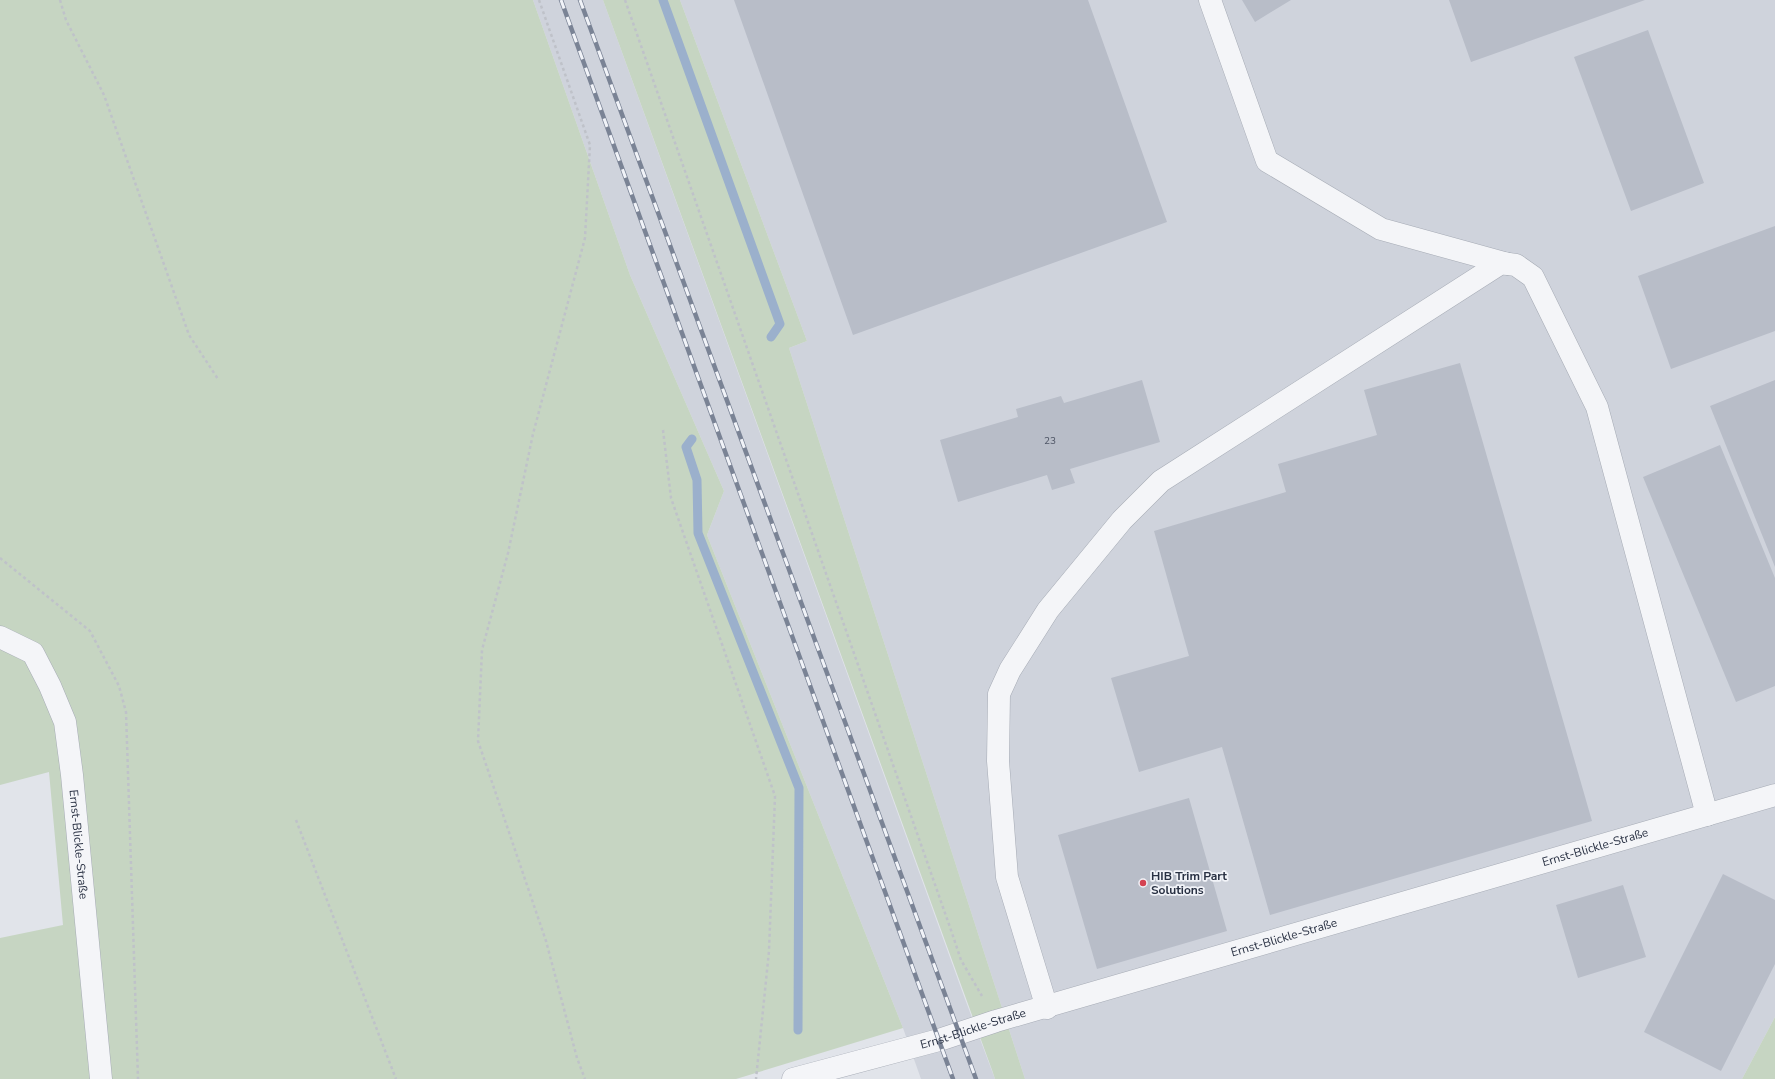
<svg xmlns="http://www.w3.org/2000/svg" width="1775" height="1079" font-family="'Nunito Sans',sans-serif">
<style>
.built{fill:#cfd3dc}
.green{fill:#c6d5c2}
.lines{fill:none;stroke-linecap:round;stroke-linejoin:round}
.stream{stroke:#9bb0cc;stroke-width:9}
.building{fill:#b8bdc8}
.minor-casing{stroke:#a6abb5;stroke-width:23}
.path{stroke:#bfc2c9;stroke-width:2.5;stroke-dasharray:3 3;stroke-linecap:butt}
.minor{stroke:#f4f5f8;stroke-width:22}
.rail-casing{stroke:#7a8395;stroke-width:4.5}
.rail{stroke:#f1f3f8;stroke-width:3;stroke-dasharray:9;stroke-linecap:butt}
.poi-dot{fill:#d44252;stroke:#f1f3f8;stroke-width:1.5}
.labels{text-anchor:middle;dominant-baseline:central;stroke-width:3.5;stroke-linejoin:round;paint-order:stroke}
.number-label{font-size:10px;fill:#4d5464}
.street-label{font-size:12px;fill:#293143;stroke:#f1f3f8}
.poi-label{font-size:12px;font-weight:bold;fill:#293143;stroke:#f1f3f8;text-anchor:start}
</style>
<rect width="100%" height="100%" fill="#e1e4ea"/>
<path class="built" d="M 533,0 L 603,0 L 965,999 L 995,1079 L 921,1079 L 903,1028 L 707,535 L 724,491 L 630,275 Z
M 680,0 L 1775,0 L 1775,1017 L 1742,1079 L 1025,1079 L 789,348 L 807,341 Z"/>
<path class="green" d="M 0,0 L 533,0 L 630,275 L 724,491 L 707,535 L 903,1028 L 736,1079 L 0,1079 L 0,938 L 63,925 L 49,772 L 0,785 Z
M 603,0 L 680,0 L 807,341 L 789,348 L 1025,1079 L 995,1079 L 992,1070 Z
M 1775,1017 L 1775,1079 L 1742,1079 Z"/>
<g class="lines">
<path class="stream" d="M 663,0 L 780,324 L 771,337
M 692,439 L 686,447 L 697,480 L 698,533 L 799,788 L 798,1030"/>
</g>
<path class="building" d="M 734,0 L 1088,0 L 1167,222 L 853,335 Z
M 1242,0 L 1291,0 L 1255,22 Z
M 1449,0 L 1645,0 L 1471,62 Z
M 1648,30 L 1704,183 L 1631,211 L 1574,57 Z
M 1775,226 L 1775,331 L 1671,369 L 1638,276 Z
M 1460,363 L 1592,821 L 1270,915 L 1222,747 L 1139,772 L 1111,678 L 1189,656 L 1154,531 L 1286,492 L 1278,464 L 1377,435 L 1364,390 Z
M 1142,380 L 1160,442 L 1070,469 L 1075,483 L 1052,490 L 1047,475 L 958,502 L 940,440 L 1018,417 L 1016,409 L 1061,396 L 1064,403 Z
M 1775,380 L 1775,567 L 1710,406 Z
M 1720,445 L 1775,578 L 1775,686 L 1736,702 L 1643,477 Z
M 1189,798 L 1227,931 L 1097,969 L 1058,835 Z
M 1723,874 L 1775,900 L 1775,964 L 1721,1071 L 1644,1032 Z
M 1623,885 L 1646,957 L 1578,978 L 1556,905 Z"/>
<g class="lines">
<defs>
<g id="minor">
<path d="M 1210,0 L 1267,161 L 1381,229 L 1508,264"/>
<path id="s1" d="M 0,637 L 33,653 L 50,686 L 65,722 L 72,775 L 101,1079"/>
<path d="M 1047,1008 L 1007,877 L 998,761 L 999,694 L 1010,670 L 1048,610 L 1122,520 L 1161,481 L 1501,263 L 1516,265 L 1533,277 L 1597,407 L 1707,815"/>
<path id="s2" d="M 793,1079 L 939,1040 L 996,1021 L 1775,795"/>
</g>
</defs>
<use href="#minor" class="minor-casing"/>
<path class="path" d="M 60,0 L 66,20 L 104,95 L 189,335 L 218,379
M 539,0 L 590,145 L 585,238 L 533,434 L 508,553 L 482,650 L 478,741 L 546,941 L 577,1058 L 585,1079
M 625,0 L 952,933 L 961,960 L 982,996
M 663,430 L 671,498 L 775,796 L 769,951 L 756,1079
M 0,558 L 90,631 L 119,686 L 126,712 L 138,1079
M 296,820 L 396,1079"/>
<use href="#minor" class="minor"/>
<defs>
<path id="rail" d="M 561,0 L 953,1079
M 580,0 L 976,1079"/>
</defs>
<use href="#rail" class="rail-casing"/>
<use href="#rail" class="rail"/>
</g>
<circle class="poi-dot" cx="1143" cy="883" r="4"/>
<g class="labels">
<g class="number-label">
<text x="1050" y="441">23</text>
</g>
<g class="street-label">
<text stroke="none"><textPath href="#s1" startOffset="236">Ernst-Blickle-Straße</textPath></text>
<text stroke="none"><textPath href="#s2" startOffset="835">Ernst-Blickle-Straße</textPath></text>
<text stroke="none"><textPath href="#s2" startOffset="511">Ernst-Blickle-Straße</textPath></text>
<text stroke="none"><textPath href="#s2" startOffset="187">Ernst-Blickle-Straße</textPath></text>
</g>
<g class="poi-label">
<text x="1151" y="876">HIB Trim Part<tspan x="1151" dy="14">Solutions</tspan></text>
</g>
</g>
</svg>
